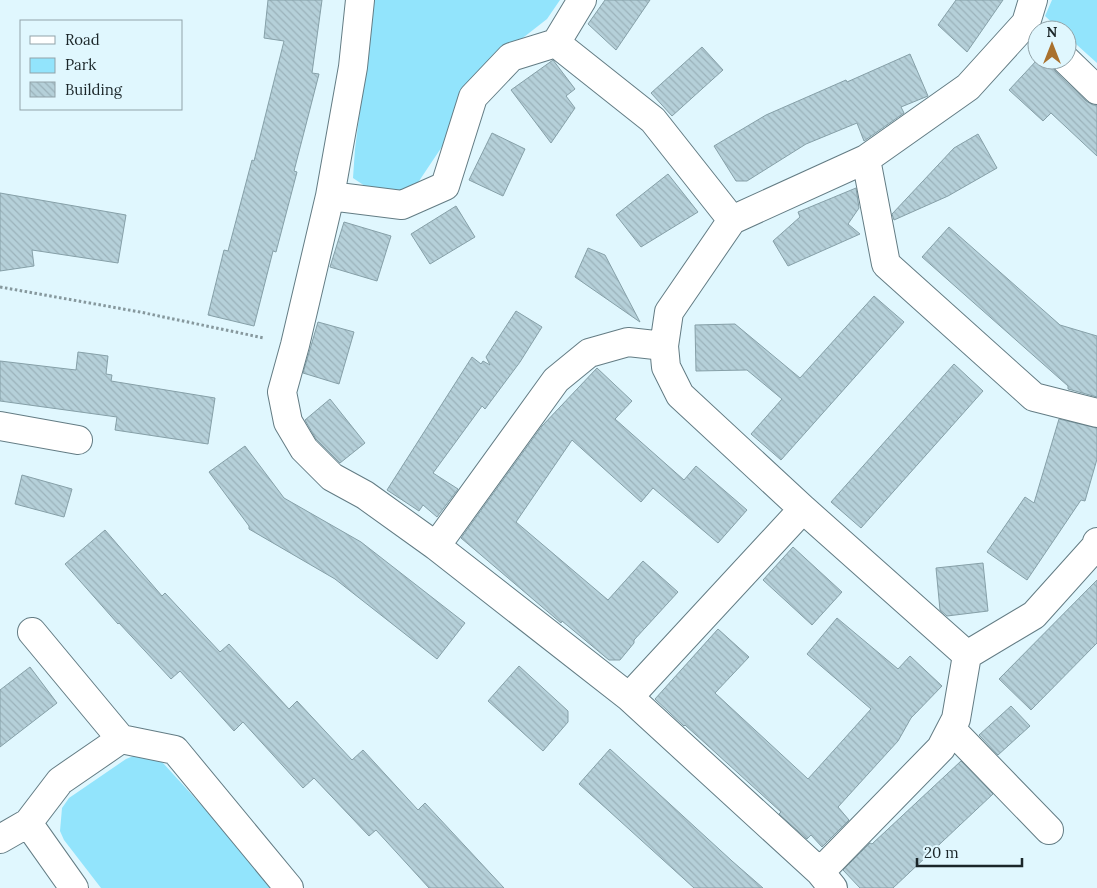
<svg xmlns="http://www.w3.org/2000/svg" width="1097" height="888" font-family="Lora,serif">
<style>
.park{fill:#92e4fc}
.building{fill:url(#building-back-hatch);stroke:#86a0a8}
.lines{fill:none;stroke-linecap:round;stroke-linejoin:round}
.minor-casing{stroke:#637c84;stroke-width:30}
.path{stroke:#86989d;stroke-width:3;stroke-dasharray:2.5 2.5;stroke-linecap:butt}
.minor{stroke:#fff;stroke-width:28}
</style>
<defs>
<pattern id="building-back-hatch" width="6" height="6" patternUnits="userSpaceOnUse" patternTransform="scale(1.25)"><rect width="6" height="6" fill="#b5d0d9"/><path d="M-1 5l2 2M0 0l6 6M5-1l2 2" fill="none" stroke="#9bb2ba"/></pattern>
</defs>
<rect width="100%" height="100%" fill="#e0f7fe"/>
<path class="park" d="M 374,0 L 560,0 L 547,19 L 506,51 L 413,190 L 371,190 L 353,178 L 355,149 Z
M 1052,0 L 1097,0 L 1097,63 L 1067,36 L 1067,30 L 1060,30 L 1045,16 Z
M 136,755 L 156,758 L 163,763 L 277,888 L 101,888 L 64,840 L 60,831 L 62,808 L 69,798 L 126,759 Z"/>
<path class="building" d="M 268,0 L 322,0 L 312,73 L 319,74 L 294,171 L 297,172 L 276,252 L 273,251 L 254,326 L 208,315 L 224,250 L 228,251 L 252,160 L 254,161 L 284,41 L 264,38 Z
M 605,0 L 650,0 L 616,50 L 588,24 Z
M 956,0 L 1003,0 L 967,52 L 938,25 Z
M 702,47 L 723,70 L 672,116 L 651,93 Z
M 910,54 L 928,96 L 901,107 L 904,113 L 864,141 L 857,123 L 806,144 L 747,181 L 736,181 L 714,146 L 766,115 L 846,80 L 847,82 Z
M 553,60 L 575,89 L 566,96 L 575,108 L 551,143 L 511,90 Z
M 1037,60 L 1051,60 L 1051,65 L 1055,71 L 1086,101 L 1093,105 L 1097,105 L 1097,156 L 1051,113 L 1043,121 L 1009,90 Z
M 492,133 L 525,149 L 503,196 L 469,180 Z
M 978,134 L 997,168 L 948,196 L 894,220 L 892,214 L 954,148 Z
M 668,174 L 698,212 L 641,247 L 616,215 Z
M 856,188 L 859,208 L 848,224 L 860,234 L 788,266 L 773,241 L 800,217 L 798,212 Z
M 0,193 L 126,215 L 118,263 L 32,250 L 34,266 L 0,271 Z
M 456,206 L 475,237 L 430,264 L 411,234 Z
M 344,222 L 391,236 L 377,281 L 330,267 Z
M 949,227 L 1060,325 L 1097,336 L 1097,397 L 1068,389 L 1068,386 L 922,257 Z
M 588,248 L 605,255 L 640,322 L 575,277 Z
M 874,296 L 904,322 L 781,460 L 751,434 L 782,399 L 747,370 L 696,371 L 695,325 L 735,324 L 800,378 Z
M 516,311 L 542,327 L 520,362 L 485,409 L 482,406 L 433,473 L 458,489 L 437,517 L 423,505 L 419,511 L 387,490 L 472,357 L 481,364 L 483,361 L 490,365 L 486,357 Z
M 318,322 L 354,332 L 339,384 L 303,373 Z
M 78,352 L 108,356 L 106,374 L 112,375 L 111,381 L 215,398 L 208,444 L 115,430 L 117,417 L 0,401 L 0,361 L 76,370 Z
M 954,364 L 983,391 L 861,528 L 831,502 Z
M 597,368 L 632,401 L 615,419 L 684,480 L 696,466 L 747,510 L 718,543 L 653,488 L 641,502 L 572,440 L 516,522 L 608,600 L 643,561 L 678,592 L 634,640 L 634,643 L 620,660 L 609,660 L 562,621 L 561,623 L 461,538 L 542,426 Z
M 330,399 L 365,443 L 340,463 L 316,439 L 305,420 Z
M 1059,419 L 1097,428 L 1097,459 L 1085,501 L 1081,500 L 1027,580 L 987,552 L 1025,497 L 1034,503 Z
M 245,446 L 284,498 L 361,542 L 465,623 L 437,659 L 335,579 L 249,529 L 249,526 L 209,472 Z
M 22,475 L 72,489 L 64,517 L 15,504 Z
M 105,530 L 162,596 L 165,593 L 220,652 L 229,644 L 289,709 L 297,701 L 352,760 L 363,750 L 418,810 L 425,803 L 504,888 L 429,888 L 376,830 L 369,836 L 314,778 L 303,788 L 243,722 L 234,731 L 180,671 L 171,679 L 119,623 L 118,624 L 65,564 Z
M 793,547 L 842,592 L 812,625 L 763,580 Z
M 983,563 L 988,611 L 947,616 L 940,610 L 936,568 Z
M 1097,580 L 1097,643 L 1031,710 L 999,679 Z
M 837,618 L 898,669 L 910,656 L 942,686 L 911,718 L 898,741 L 838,807 L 849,820 L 822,847 L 811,835 L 807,839 L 779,814 L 781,812 L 685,725 L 684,726 L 655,699 L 718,629 L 749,657 L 715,693 L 808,779 L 871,709 L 807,654 Z
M 519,666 L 568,711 L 568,722 L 543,751 L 488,701 Z
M 30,667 L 57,703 L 0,747 L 0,690 Z
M 1011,706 L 1030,726 L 998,755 L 979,735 Z
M 610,749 L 732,861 L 763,888 L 694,888 L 609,811 L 579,784 Z
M 961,761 L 993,794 L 893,888 L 860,888 L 843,870 L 870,843 L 872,844 Z"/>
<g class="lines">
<defs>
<path id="minor" d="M 360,0 L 353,67 L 330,196 L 295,345 L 282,392 L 288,422 L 304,449 L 332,477 L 365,495 L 436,546 L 629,697 L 820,872 L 833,888
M 556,43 L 653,120 L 732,220
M 1066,60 L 1097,90
M 866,159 L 886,264 L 1034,397 L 1097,413
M 330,196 L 402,205 L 445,186 L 473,97 L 511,57 L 556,43 L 582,0
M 664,346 L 666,367 L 680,395 L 803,509
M 0,426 L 78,440
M 436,546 L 556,380 L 589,353 L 628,342 L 664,346 L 669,312 L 732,220 L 866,159 L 968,87 L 1026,23 L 1033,0
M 32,632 L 121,739 L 175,750 L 289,888
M 629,697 L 803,509 L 967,655
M 951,729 L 1049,830
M 28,823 L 74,888
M 0,839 L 28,823 L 60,781 L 121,739
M 820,872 L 941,748 L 956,719 L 967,655 L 1034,615 L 1096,546 L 1097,542"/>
</defs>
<use href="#minor" class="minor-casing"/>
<path class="path" d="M 0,287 L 140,312 L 264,338"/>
<use href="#minor" class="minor"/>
</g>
<rect x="20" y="20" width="162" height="90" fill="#e0f7fe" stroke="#91a3a9"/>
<rect x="30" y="36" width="25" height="8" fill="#ffffff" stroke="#91a3a9"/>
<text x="65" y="45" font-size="15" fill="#1b2629">Road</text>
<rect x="30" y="58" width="25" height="15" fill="#92e4fc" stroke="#91a3a9"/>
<text x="65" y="70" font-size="15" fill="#1b2629">Park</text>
<rect x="30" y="82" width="25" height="15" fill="url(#building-back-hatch)" stroke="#91a3a9"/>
<text x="65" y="95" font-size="15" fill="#1b2629">Building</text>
<g transform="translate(1052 45)"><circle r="24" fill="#e0f7fe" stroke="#91a3a9"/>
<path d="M0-4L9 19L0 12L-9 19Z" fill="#a9712e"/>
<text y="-8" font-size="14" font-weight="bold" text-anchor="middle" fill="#1b2629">N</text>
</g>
<path d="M917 858v8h105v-8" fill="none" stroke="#1b2629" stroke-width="2.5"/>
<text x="924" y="858" font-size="15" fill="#1b2629" stroke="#e0f7fe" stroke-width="4" paint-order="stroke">20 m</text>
</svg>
